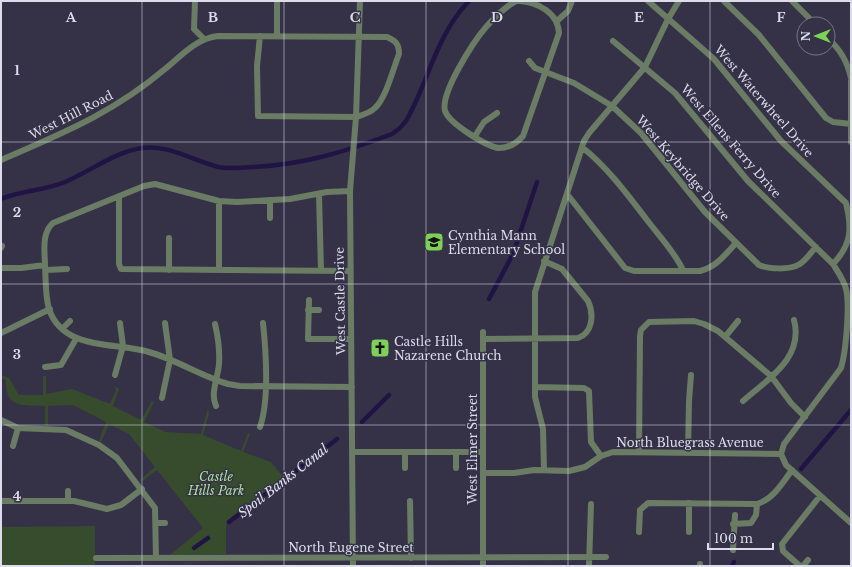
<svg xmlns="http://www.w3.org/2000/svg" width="852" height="567" font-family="'Libre Baskerville',serif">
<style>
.green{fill:#364c2d}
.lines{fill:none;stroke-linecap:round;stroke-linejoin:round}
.canal{stroke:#201445;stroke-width:4.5}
.minor{stroke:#6b7c65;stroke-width:6}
.grid{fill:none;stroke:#dddcea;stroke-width:1;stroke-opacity:0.55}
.labels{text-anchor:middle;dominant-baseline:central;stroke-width:3;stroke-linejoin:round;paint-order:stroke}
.street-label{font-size:12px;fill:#dddcea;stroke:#353248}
.poi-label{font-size:12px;fill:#dddcea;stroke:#353248;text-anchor:start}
.park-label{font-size:12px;font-style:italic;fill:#aae193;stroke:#353248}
.water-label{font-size:13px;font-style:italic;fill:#e2e1f2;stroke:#353248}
.grid-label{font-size:13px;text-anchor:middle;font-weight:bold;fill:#dddcea;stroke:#353248;stroke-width:3;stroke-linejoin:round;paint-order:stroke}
</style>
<rect width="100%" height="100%" fill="#353248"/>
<path class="green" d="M 1,375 L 9,378 L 19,395 L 43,395 L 43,376 L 46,376 L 46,394 L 72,389 L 110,404 L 116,390 L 115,386 L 119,389 L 113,406 L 141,420 L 152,401 L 154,402 L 144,422 L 166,432 L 201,434 L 208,408 L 209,413 L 203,435 L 241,451 L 248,433 L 250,434 L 243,452 L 271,462 L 284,478 L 226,524 L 226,554 L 170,555 L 203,528 L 157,470 L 141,482 L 140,480 L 155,467 L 129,434 L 109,424 L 101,442 L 99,441 L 106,422 L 73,405 L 48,406 L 48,426 L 45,426 L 45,406 C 23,405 5,409 6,380 L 1,378 Z
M 95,526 L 95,566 L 1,566 L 1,527 Z"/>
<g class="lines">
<path class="canal" d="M 1,199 C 22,190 44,191 65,182 C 91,171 114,152 142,148 C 168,144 194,161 218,167 C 229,169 241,168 252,167 C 302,165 345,152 392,134 L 400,128 L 406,121 C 429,81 436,35 469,1
M 489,299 L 513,254 L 537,182
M 362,422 L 389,395
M 801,469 L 851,410
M 229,522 L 337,439
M 194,548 L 208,538
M 732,566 L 734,562"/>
<path class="minor" d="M 195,1 L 194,29 L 204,39
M 516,1 C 505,7 494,18 486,27 C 474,41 440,93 445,111 C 449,123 487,147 499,148 C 509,148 517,143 523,136 L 559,33 C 558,13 538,2 519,1
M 648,1 L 714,59 L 781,141 L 846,203 C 852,228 852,244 833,264
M 724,1 L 759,35 L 826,118 L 833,122 L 851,124
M 792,1 L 815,24
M 557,21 L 568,11 L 572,1
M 277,36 L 277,1
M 828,38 C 840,50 847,60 851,78
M 613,41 L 675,93 L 748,181 L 833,264 C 838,272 844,280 846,289 C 850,304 846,352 841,368 L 784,444 L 781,454 L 786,465 L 851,523
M 529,61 L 535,68 L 574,83 L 612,106 L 641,133 L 705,212 L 759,265 C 768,269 789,270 798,265 C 805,262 811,252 816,247
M 475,136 L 484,122 L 497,113
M 851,142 L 851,81
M 582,147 C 608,168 627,194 647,220 C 660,237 674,251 683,270
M 1,160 C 63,133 113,113 165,69 C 181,56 197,38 218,36 L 387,37 C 396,41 399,44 399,54 C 393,69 386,98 375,108 C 370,113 363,115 356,117 L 258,116 L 257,66 L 260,36
M 350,191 L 327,192 L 290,199 L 237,202 L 219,201 L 155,184 L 144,186 L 53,223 C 41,233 45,253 45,266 C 46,280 45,295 49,309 C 63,351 115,342 149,352 C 177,360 201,376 228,384 L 240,386 L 352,387
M 319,194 L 321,271
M 567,194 L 625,268 L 634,271 L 700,271 C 716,267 725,255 736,243
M 119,196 L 119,264 L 121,269 L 350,271
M 270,218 L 270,200
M 1,248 L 2,246
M 1,268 L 21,268 L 45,265
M 46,270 L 67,269
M 169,270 L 169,238
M 219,270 L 219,201
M 309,300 L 308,339 L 351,339
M 308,310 L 319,310
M 215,324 C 218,337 220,350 219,364 C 218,378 210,393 216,406
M 62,329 L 70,321
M 1,333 L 50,309
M 725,337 L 738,321
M 483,339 L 578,338 C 593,333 594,314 588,301 L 562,269 L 544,261
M 45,367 L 61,365 L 76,339
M 115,375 L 123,346 L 120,323
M 535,387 L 584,388 L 589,391 L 591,442 L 601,456
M 162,398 L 170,360 L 165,323
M 743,401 C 768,379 804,358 794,320
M 1,420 L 18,428 L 66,430 L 99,445 L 117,458 L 155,508 L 156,558
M 260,427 C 269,401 266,352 263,323
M 13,446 L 18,428
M 352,452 L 483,452
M 405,452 L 405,468
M 456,452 L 456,468
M 639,452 L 640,336 L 641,330 L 649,322 L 694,321 L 704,324 L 718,331 L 771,376 L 791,403 L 805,417
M 688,453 L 689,401 L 691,375
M 544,470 L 543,429 L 535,397 L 535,292 L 584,141 L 589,133 L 645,67 L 668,19 L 679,1
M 483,473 L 514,473 L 534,470 L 569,471 L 585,467 L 601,456 L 613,452 L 781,454
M 68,491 L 68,501
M 1,501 L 74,501 L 107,509 L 121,505 L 142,489
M 410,501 L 411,558
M 689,503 L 689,532
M 156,523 L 165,523
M 733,524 L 751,523 L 756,515 L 757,504
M 639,532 L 640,510 L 648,503 L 757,504 C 773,499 782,484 792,470
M 733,550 L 735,515
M 96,558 L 606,557
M 353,566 L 350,191 L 356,117 L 360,1
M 483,566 L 483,332
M 589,566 L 591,504
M 700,566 L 700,564
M 800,566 L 783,551 L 782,544 L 820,496
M 803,566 L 808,560"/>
</g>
<path class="grid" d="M 142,1 L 142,566M 284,1 L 284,566M 426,1 L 426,566M 568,1 L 568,566M 710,1 L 710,566M 1,142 L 851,142M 1,284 L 851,284M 1,425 L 851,425"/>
<defs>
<symbol id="school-square" viewBox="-11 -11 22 22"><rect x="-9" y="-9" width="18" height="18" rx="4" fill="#7dd154" stroke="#353248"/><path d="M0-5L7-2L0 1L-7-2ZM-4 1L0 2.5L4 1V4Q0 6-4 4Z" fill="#111"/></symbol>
<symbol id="church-square" viewBox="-11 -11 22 22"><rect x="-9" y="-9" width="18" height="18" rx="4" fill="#7dd154" stroke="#353248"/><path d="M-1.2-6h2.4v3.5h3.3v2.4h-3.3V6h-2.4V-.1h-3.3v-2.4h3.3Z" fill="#111"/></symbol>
</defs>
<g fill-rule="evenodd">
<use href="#school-square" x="423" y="231" width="22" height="22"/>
<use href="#church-square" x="369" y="337" width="22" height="22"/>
</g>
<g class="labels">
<g class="street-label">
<text transform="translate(764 101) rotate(49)">West Waterwheel Drive</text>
<text transform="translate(71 115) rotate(-27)">West Hill Road</text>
<text transform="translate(731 141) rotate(49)">West Ellens Ferry Drive</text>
<text transform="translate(683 168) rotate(49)">West Keybridge Drive</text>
<text transform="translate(340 301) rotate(-91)">West Castle Drive</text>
<text x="690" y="442">North Bluegrass Avenue</text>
<text transform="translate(472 449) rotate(-90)">West Elmer Street</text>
<text x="351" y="547">North Eugene Street</text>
</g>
<g class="poi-label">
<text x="448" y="235">Cynthia Mann<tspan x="448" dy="14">Elementary School</tspan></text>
<text x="394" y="341">Castle Hills<tspan x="394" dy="14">Nazarene Church</tspan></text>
</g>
<g class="park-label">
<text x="216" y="476">Castle<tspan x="216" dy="14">Hills Park</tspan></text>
</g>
<g class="water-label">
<text transform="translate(283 481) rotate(-38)">Spoil Banks Canal</text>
</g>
</g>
<g class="grid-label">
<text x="71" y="22">A</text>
<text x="213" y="22">B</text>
<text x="355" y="22">C</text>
<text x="497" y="22">D</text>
<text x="639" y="22">E</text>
<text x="781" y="22">F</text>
<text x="17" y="75">1</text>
<text x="17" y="217">2</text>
<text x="17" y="359">3</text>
<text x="17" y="501">4</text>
</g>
<rect width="852" height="567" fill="none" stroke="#dddcea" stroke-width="4"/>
<g transform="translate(816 36) rotate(270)"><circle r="19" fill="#353248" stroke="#787689"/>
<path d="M0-3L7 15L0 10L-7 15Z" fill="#7dd154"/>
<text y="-6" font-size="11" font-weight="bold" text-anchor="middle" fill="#dddcea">N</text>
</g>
<path d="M708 543v6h65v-6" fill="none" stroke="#dddcea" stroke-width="2"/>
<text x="714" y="543" font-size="12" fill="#dddcea" stroke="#353248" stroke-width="3" paint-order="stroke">100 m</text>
</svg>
